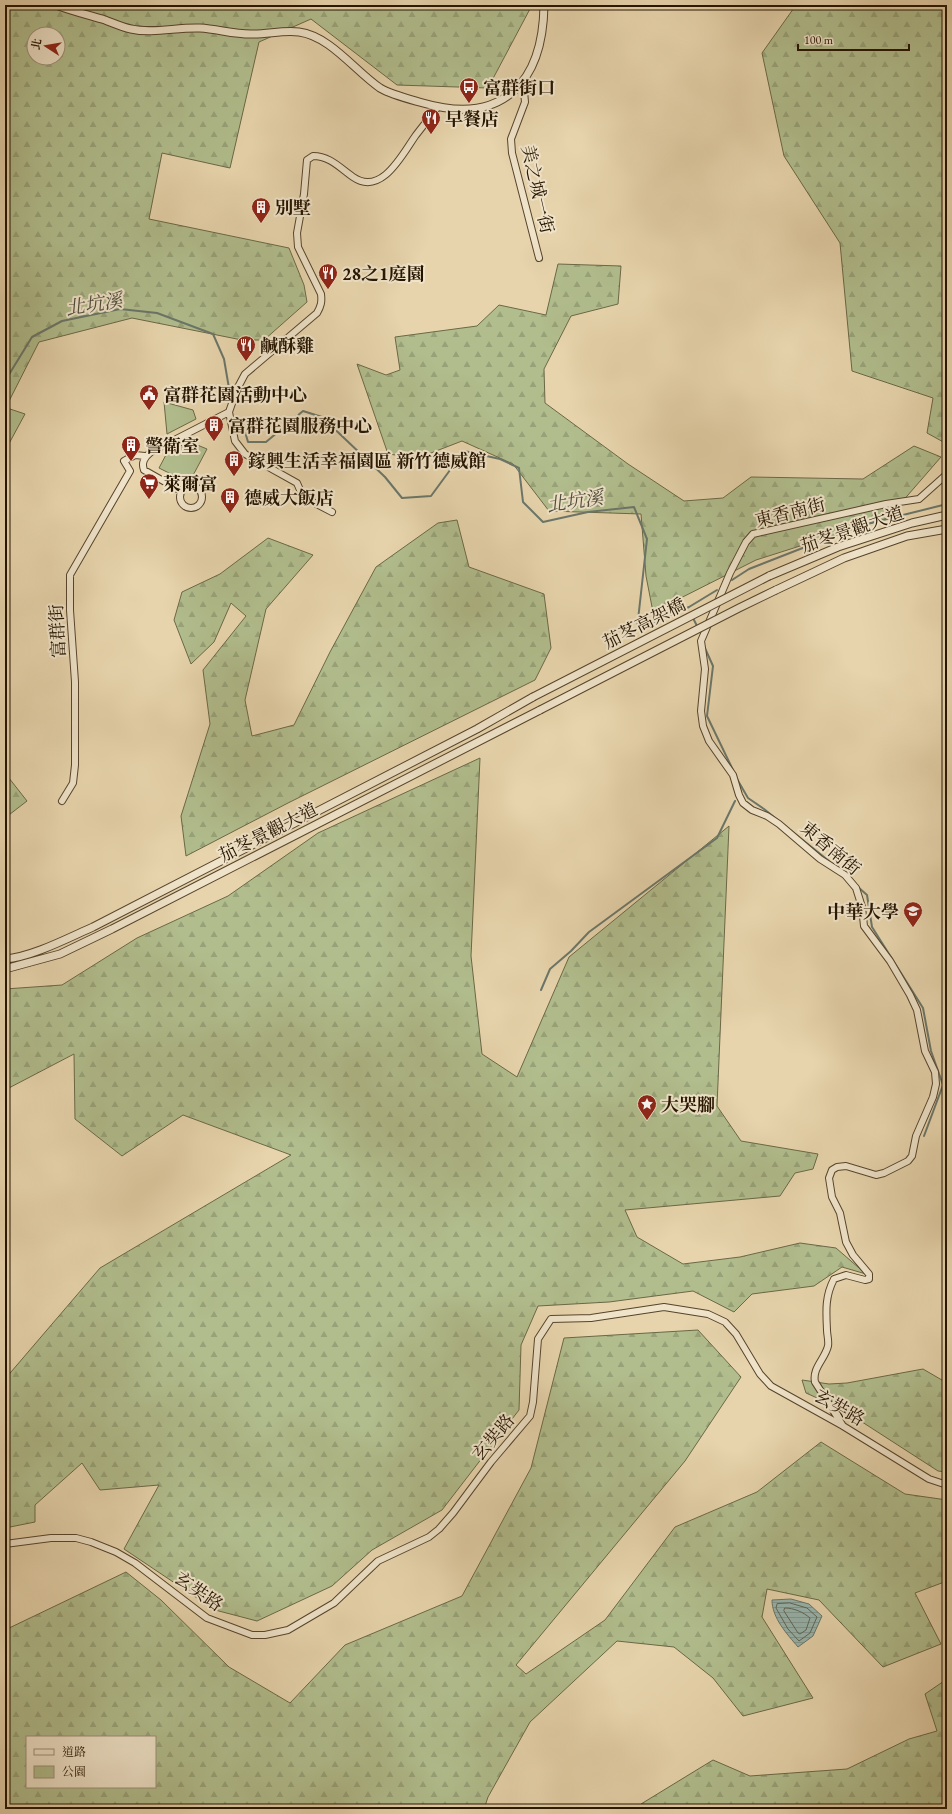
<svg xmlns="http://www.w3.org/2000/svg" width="952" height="1814" font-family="'EB Garamond','Noto Serif TC',serif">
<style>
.forest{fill:url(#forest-firs);stroke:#6b6846;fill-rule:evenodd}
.park{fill:#b1bd8d;stroke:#6b6846}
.water{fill:url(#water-rules);stroke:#6a766a}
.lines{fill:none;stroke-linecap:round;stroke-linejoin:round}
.shore{stroke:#5e6658;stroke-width:1}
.stream{stroke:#6a766a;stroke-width:2}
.minor-casing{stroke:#56442b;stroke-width:8}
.tertiary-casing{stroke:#56442b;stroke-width:9}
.minor{stroke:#efe3c9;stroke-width:6}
.tertiary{stroke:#efe3c9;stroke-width:7}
.tertiary-bridge-casing{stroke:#56442b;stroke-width:9;stroke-linecap:butt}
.tertiary-bridge{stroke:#efe3c9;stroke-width:7}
.labels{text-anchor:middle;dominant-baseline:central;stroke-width:4;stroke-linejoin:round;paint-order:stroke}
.poi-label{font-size:18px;font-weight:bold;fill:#251400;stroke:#efe3c9;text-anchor:start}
.street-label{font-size:18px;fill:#251400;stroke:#efe3c9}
.water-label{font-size:19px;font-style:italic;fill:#4d4d3e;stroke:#efe3c9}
</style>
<defs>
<pattern id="forest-firs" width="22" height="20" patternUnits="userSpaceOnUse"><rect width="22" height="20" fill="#b1bd8d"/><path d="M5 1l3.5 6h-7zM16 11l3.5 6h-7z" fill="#98a278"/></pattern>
<pattern id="water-rules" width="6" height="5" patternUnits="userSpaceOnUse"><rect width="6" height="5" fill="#98b7b0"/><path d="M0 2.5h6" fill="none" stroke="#839c96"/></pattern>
</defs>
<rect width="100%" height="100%" fill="#e7d4ac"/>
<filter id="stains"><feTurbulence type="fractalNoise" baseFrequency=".005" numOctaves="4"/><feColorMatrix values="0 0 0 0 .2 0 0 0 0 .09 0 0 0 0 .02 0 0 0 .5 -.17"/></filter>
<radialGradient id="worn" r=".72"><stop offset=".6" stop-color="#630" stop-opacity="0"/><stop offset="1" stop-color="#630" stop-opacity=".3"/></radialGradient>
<path class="forest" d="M 5,5 L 530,5 L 531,7 L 488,88 L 397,85 L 311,19 L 259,42 L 230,168 L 162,153 L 149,219 L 289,248 L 304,285 L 307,302 L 264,340 L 242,340 L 132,318 L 39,342 L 5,409 ZM 34,34 L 58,34 L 58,58 L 34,58 Z
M 796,5 L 944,5 L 947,11 L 947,444 L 927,433 L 933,398 L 852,371 L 840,243 L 784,156 L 762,53 Z
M 558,264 L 621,266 L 618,304 L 571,316 L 544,369 L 545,403 L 628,464 L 684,501 L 723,498 L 751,477 L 863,479 L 914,446 L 941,457 L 888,518 L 756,560 L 653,612 L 646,576 L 641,514 L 549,511 L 513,464 L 462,441 L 418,458 L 388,454 L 357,364 L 386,375 L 400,370 L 395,337 L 477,326 L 499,305 L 546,315 Z
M 457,520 L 469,567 L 544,594 L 551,648 L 535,680 L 288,803 L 186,856 L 181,816 L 210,724 L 203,670 L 246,616 L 231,603 L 214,642 L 191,664 L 174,620 L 182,592 L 220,574 L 268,538 L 313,555 L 266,609 L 245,700 L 252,736 L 294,725 L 330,652 L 376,567 L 438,523 Z
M 480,758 L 471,956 L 482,1054 L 517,1077 L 569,957 L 729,826 L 717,1106 L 741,1141 L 818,1154 L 813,1169 L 795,1173 L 780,1196 L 625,1210 L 637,1237 L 683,1264 L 740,1257 L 800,1243 L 836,1248 L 866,1274 L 842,1267 L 814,1286 L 752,1294 L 734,1312 L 693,1291 L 609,1302 L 538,1306 L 521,1345 L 519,1410 L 442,1510 L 372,1550 L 332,1586 L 257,1621 L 215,1610 L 124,1549 L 159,1485 L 100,1490 L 82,1463 L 35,1505 L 35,1522 L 5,1528 L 5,1379 L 100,1268 L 291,1155 L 183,1115 L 122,1156 L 75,1119 L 74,1054 L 5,1090 L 5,989 L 62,985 L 137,938 L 228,896 L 318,833 Z
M 5,773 L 27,801 L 5,818 Z
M 698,1330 L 741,1377 L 685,1461 L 516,1665 L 526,1674 L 605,1620 L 675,1527 L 757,1492 L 821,1442 L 905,1494 L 947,1500 L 947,1581 L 915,1593 L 941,1644 L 883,1667 L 819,1600 L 767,1589 L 762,1617 L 813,1698 L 743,1716 L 713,1678 L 674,1647 L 617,1641 L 530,1722 L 488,1797 L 484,1809 L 6,1809 L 5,1630 L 126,1572 L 161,1600 L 229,1667 L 290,1703 L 345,1645 L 462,1596 L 531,1468 L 564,1338 ZM 27,1737 L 155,1737 L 155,1787 L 27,1787 Z
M 923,1369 L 947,1383 L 947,1472 L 938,1471 L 842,1409 L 806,1393 L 802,1380 L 829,1384 L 847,1383 Z
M 947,1679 L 947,1809 L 638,1809 L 641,1804 L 713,1760 L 750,1776 L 847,1769 L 909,1739 L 937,1731 L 925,1694 Z"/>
<path class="park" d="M 164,402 L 193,410 L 196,419 L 167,434 Z
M 10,409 L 25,414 L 5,451 L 5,418 Z
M 190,442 L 207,449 L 189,483 L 159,468 L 168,451 Z"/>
<path class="water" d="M 791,1599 L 809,1604 L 822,1616 L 813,1636 L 798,1647 C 787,1634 772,1618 772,1600 Z"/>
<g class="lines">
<path class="shore" d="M 790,1603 L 807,1608 L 817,1617 L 810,1633 L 799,1641 L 788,1629 L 776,1608 L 777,1604 Z
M 785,1608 C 794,1608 803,1612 810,1618 L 806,1630 L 800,1634 L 798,1633 L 784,1611 Z"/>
<path class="stream" d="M 5,381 L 32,337 L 62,321 L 120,309 L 157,313 L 213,334 L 224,359 L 231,400
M 241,418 L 248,442 L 266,442 L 303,411 L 322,417 L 385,477 L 402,498 L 431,496 L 464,451 L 500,459 L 519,468 L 523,502 L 543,522 L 588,512 L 634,507 L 647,539 L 637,629 L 689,607 L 717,590
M 732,580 L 749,569 L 859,526 L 947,504
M 693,618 L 698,628
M 704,646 L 713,666 L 707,716 L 733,770
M 737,779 L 748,798 L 764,809 L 834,865
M 858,887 L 867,895 L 872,927 L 923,1008 L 931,1051 L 943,1085 L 924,1136
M 541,990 L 550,969 L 571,951 L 589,932 L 717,838 L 735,801"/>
<defs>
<path id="minor" d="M 523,81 L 525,102 L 511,139 L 512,153 L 539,258
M 229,412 L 235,441 L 245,454 L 297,483 L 303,497 L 332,512
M180 497a11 11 0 1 1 22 0a11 11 0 1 1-22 0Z
M 181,491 L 144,470 C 141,462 145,457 151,452 L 229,412 L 237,389 L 245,374 L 317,313 C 321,306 322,302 321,294 L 298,247 L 297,233 L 304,194 L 307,160 L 313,156 C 330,156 340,168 353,177 C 382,197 403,153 416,135 C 423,126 430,117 437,108
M 62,801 L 73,783 L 75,765 L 75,682 L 70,610 L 70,575 L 130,471 L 124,461 L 135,455 L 145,456
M 843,1426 L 815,1382 C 812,1368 825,1359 828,1346 C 829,1341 827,1335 827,1330 C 826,1311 825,1296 834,1279 L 846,1275 L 865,1280 L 869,1279 L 869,1274 L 853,1255 L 846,1242 L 840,1213 L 832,1197 L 829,1178 L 832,1170 L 837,1167 L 846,1166 L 876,1175 L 884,1173 L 908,1161 L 912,1156 L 916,1136 L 933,1097 L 936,1084 L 935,1072 L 925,1051 L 917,1010 L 910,995 L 890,961 L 864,926 L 862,907 L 856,888 L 845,875 L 820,859 L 779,824 L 767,816 L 752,810 L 743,803 L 739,795 L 733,775 L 709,741 L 703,726 L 701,711 L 705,669 L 701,641 L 730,573 L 746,542 L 753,534 L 886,504 L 919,499 L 947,474
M 5,1544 L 51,1538 L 76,1538 L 91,1542 L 116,1552 L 135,1563 L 207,1618 L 252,1635 L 265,1635 L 288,1630 L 334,1603 L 378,1561 L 429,1537 L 439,1529 L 453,1513 L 491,1462 L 530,1416 L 533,1402 L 538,1339 L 551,1319 L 591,1318 L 664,1307 L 708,1314 L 725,1322 L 736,1334 L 760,1374 L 771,1386 L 843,1426 L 929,1479 L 947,1485"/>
<path id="tertiary" d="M 56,5 C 72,11 88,15 105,20 C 113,23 122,27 131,29 C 153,34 177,27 200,28 C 218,29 236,35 254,34 C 269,34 284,30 299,32 C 330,36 355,71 380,88 C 392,95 409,99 423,103 C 502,126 543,83 544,5
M 769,576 L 838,547 L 912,523 L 947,515
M 776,590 L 844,558 L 907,536 L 947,529
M 5,959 C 32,957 68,938 93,927 L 477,729 L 533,697
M 5,969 L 60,954 L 112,929 L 540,710"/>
</defs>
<use href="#minor" class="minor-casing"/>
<use href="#tertiary" class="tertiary-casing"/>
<use href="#minor" class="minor"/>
<use href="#tertiary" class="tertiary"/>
<defs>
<path id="tertiary-bridge" d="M 533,697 L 769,576
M 540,710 L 739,608 L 776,590"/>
</defs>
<use href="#tertiary-bridge" class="tertiary-bridge-casing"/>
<use href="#tertiary-bridge" class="tertiary-bridge"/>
</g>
<defs>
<symbol id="bus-pin" viewBox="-11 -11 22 30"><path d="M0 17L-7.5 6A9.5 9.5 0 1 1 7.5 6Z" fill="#8f2418" stroke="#efe3c9"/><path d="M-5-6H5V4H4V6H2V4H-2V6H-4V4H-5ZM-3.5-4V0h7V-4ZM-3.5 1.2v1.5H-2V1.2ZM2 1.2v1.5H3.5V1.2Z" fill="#fff"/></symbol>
<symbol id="restaurant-pin" viewBox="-11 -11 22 30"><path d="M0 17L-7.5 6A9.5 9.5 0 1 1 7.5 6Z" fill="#8f2418" stroke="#efe3c9"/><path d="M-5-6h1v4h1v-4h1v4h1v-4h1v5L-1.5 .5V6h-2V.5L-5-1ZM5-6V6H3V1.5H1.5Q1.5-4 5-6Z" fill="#fff"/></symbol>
<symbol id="building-pin" viewBox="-11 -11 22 30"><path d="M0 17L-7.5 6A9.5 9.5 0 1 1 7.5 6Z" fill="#8f2418" stroke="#efe3c9"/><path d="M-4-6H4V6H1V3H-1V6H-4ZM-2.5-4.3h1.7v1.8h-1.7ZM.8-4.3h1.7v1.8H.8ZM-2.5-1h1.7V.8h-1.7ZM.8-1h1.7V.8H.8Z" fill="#fff"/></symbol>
<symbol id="civic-pin" viewBox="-11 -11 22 30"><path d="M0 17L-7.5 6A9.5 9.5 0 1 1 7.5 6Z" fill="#8f2418" stroke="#efe3c9"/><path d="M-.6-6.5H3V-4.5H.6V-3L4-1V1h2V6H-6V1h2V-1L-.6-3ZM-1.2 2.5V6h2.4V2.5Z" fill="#fff"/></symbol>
<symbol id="supermarket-pin" viewBox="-11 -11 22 30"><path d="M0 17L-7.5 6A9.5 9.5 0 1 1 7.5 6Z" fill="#8f2418" stroke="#efe3c9"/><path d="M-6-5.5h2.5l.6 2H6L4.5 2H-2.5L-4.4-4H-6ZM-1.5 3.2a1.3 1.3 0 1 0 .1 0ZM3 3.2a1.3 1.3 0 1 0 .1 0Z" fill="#fff"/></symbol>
<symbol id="university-pin" viewBox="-11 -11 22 30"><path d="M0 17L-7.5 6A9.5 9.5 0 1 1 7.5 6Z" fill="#8f2418" stroke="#efe3c9"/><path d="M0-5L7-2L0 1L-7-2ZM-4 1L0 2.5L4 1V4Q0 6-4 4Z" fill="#fff"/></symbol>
<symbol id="sight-pin" viewBox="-11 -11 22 30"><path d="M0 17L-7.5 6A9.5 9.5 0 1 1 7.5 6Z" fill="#8f2418" stroke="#efe3c9"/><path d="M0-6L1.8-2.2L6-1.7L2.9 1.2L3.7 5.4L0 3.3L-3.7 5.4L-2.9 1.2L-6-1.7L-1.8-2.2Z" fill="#fff"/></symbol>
</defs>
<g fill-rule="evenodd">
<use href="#bus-pin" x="458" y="76" width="22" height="30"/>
<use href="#restaurant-pin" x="420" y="107" width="22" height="30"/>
<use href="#building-pin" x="250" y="196" width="22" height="30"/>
<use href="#restaurant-pin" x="317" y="262" width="22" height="30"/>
<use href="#restaurant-pin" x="235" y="334" width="22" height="30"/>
<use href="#civic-pin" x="138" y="383" width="22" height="30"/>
<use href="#building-pin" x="203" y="414" width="22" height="30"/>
<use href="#building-pin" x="120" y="434" width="22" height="30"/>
<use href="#building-pin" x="223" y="449" width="22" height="30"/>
<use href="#supermarket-pin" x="138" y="472" width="22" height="30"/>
<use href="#building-pin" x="219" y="486" width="22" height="30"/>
<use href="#university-pin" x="902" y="900" width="22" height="30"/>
<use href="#sight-pin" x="636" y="1093" width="22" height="30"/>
</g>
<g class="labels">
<g class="poi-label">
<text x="483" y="87">富群街口</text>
<text x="445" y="118">早餐店</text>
<text x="275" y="207">別墅</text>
<text x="342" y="273">28之1庭園</text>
<text x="260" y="345">鹹酥雞</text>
<text x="163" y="394">富群花園活動中心</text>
<text x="228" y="425">富群花園服務中心</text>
<text x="145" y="445">警衛室</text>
<text x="248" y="460">鎵興生活幸福園區 新竹德威館</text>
<text x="163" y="483">萊爾富</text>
<text x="244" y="497">德威大飯店</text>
<text x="899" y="911" text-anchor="end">中華大學</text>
<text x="661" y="1104">大哭腳</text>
</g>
<g class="street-label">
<text transform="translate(538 189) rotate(77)">美之城一街</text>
<text transform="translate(790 512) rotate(-14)">東香南街</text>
<text transform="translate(852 529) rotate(-19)">茄苳景觀大道</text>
<text transform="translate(644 623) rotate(-27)">茄苳高架橋</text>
<text transform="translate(57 631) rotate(-93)">富群街</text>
<text transform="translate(268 832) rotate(-27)">茄苳景觀大道</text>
<text transform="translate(831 848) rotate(40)">東香南街</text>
<text transform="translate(840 1407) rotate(30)">玄奘路</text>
<text transform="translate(493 1437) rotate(-50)">玄奘路</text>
<text transform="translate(199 1591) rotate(35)">玄奘路</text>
</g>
<g class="water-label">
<text transform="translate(94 304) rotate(-9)">北坑溪</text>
<text transform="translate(575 501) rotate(-8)">北坑溪</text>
</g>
</g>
<rect width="952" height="1814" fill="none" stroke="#e7d4ac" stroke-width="20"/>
<rect x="6" y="6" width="940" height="1802" fill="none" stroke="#251400" stroke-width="2"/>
<rect x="10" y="10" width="932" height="1794" fill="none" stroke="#251400"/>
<rect x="26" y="1736" width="130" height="52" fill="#efe3c9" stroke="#9e9079"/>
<rect x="34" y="1749" width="20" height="6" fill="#efe3c9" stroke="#9e9079"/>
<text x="62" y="1756" font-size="12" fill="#251400">道路</text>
<rect x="34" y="1766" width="20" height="12" fill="#b1bd8d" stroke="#9e9079"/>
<text x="62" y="1776" font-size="12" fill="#251400">公園</text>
<g transform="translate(46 46) rotate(282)"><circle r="19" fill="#efe3c9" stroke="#9e9079"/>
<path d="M0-3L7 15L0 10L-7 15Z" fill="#8f2418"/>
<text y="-6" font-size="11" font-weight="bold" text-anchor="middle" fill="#251400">北</text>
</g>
<path d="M798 44v6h111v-6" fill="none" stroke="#251400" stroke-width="2"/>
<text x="804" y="44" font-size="12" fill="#251400" stroke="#efe3c9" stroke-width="3" paint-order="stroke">100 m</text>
<rect width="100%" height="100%" filter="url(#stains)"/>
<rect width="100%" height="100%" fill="url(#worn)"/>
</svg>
